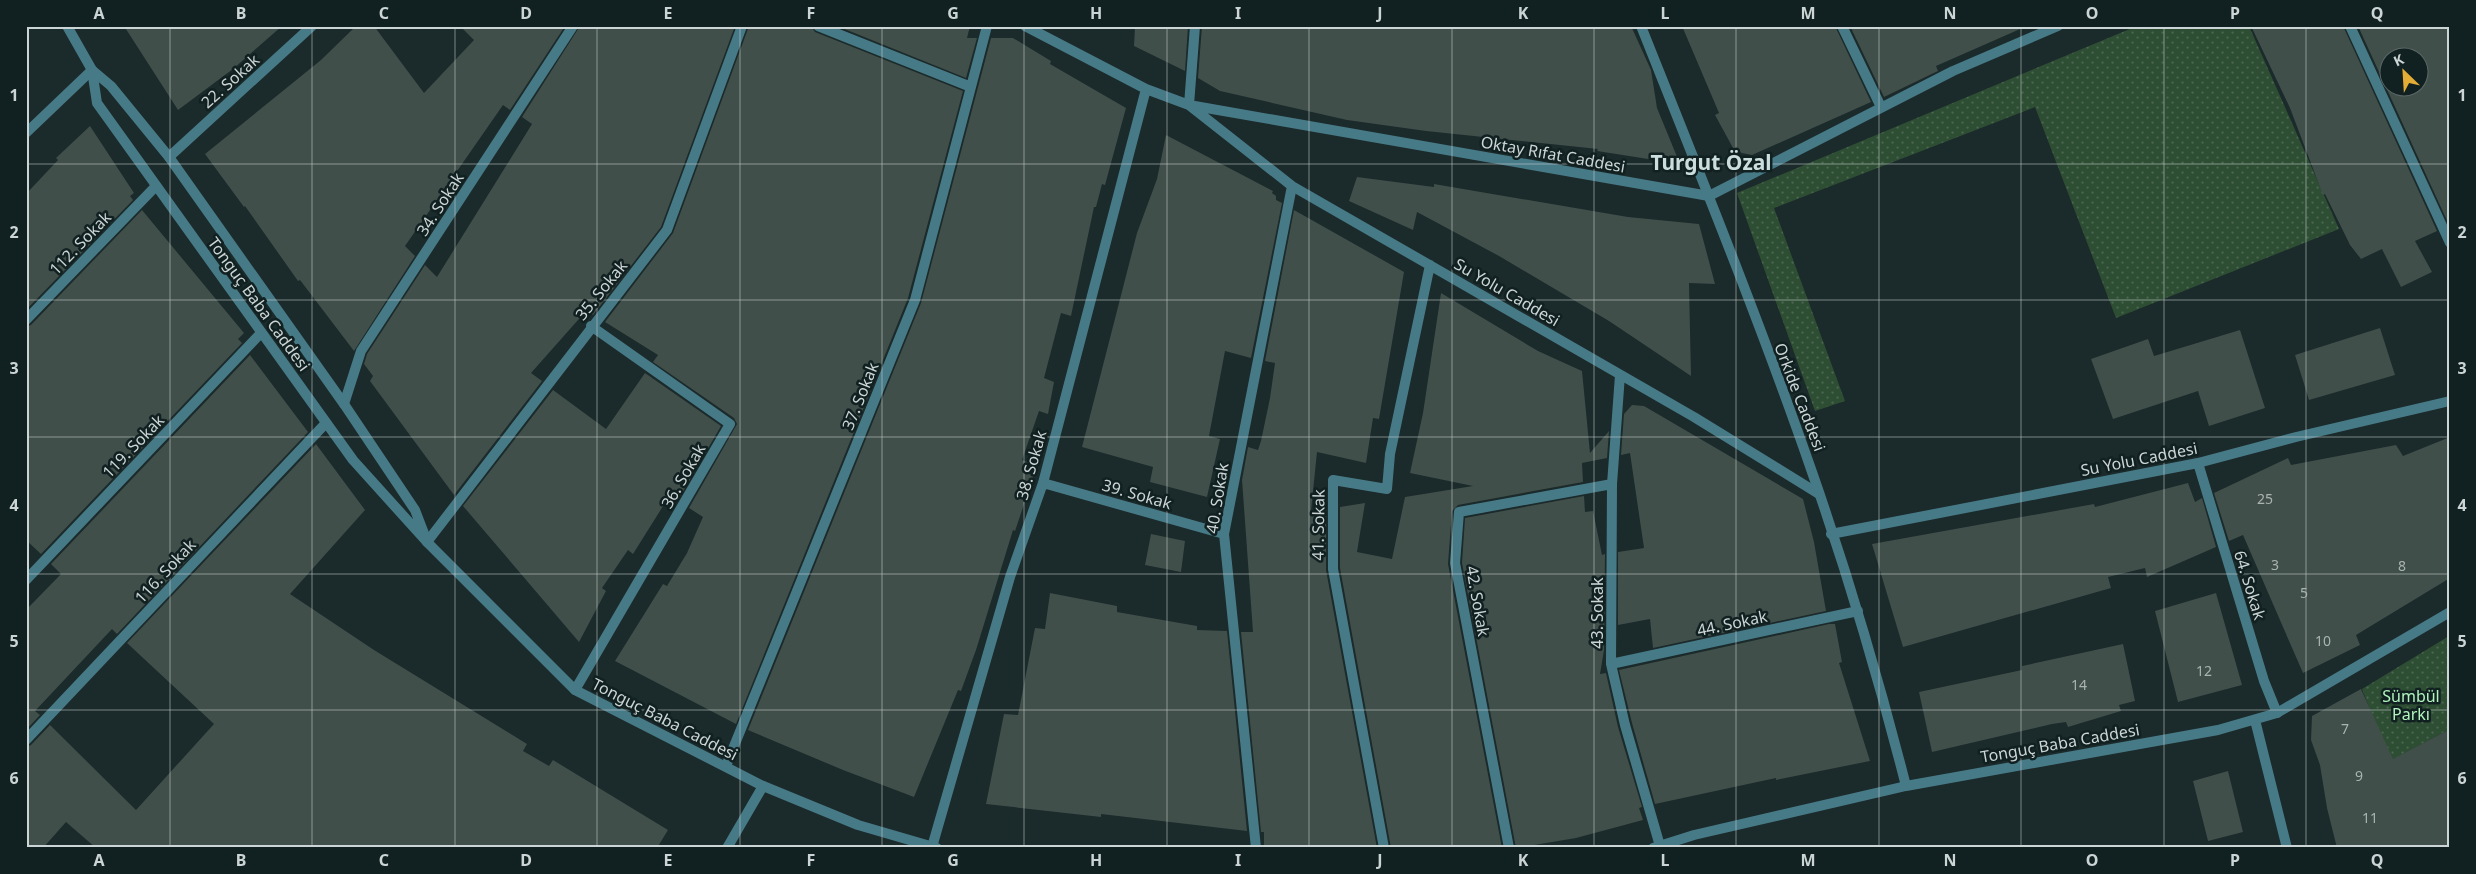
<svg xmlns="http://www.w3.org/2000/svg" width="2476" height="874" font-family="'Noto Sans',sans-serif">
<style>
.grass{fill:url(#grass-dots)}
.building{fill:#404f4a;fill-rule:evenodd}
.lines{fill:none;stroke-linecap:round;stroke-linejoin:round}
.minor{stroke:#477a87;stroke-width:10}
.tertiary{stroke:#477a87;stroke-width:10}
.grid{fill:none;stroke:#ccd5d5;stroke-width:1;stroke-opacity:0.55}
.labels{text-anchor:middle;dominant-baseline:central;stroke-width:5;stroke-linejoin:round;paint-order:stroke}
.number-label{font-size:14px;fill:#a9b4b2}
.street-label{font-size:16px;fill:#ccd5d5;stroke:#112020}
.park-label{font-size:16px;fill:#b1f4bd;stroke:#112020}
.district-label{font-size:21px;font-weight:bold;fill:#cbdedd;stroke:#112020}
.neatline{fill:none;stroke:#ccd5d5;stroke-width:2}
.grid-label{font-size:16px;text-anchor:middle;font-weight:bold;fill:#ccd5d5}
</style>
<defs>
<pattern id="grass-dots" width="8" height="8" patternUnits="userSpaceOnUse" patternTransform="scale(1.25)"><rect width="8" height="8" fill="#2e4e34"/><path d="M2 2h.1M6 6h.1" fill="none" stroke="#4b6750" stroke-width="1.8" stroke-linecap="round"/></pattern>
</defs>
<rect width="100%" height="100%" fill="#1b2a2a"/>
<path class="grass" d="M 2137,26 L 2249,26 L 2339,229 L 2116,318 L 2035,107 L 1774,208 L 1845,401 L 1815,411 L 1737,193 Z
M 2449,636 L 2450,729 L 2390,761 L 2362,689 Z"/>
<path class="building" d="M 124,26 L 282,26 L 233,69 L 178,110 Z
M 356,26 L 374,26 L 424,93 L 474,40 L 460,26 L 565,26 L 510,110 L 503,105 L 405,246 L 415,256 L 354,351 L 300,280 L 298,281 L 245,206 L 244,207 L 205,154 L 321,60 Z
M 580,26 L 735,26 L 661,227 L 593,315 L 586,311 L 531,373 L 542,381 L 454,495 L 370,381 L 373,376 L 364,364 L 367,354 L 425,265 L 437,277 L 532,124 L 522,117 Z
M 749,26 L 811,26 L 815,32 L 963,91 L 908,298 L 736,724 L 615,661 L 663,584 L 667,586 L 687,553 L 703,517 L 689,508 L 737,424 L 734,418 L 653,362 L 658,355 L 605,322 L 673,233 Z
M 837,26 L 970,26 L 967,38 L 977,38 L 966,78 Z
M 1135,26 L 1188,26 L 1185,71 L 1134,46 Z
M 1202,26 L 1631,26 L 1651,70 L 1657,108 L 1680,164 L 1597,151 L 1598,149 L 1426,131 L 1347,120 L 1220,91 L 1198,78 Z
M 1682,26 L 1835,26 L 1871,102 L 1752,155 L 1742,153 L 1733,148 L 1715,115 L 1719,113 Z
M 1850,26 L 2027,26 L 1936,66 L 1938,71 L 1884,97 Z
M 2251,26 L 2343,26 L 2437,231 L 2415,241 L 2432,272 L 2401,287 L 2382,249 L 2361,259 L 2350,245 L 2325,194 L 2323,195 L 2290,108 Z
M 2358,26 L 2450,26 L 2449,225 ZM 2388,58 L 2418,58 L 2418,88 L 2388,88 Z
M 991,38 L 1013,38 L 1051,61 L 1050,64 L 1126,108 L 1105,185 L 1102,184 L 1096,207 L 1094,207 L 1071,316 L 1061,313 L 1044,378 L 1054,382 L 1048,414 L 1039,411 L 1022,460 L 1037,466 L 1015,531 L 1013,530 L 976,650 L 961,691 L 958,690 L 914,797 L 843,770 L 748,730 L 921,303 Z
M 90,126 L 134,193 L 130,196 L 133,200 L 26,310 L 26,194 L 58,160 L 56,158 Z
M 1166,135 L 1273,191 L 1272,193 L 1276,196 L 1276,200 L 1282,203 L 1251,358 L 1225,351 L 1209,436 L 1220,439 L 1207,497 L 1150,482 L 1153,467 L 1082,447 L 1137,233 L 1157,179 Z
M 1357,177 L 1434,187 L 1434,184 L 1628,217 L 1699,224 L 1715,284 L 1689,283 L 1691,376 L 1609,321 L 1499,256 L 1417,212 L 1413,230 L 1349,201 Z
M 142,210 L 244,333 L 238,339 L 242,343 L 41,554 L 26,540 L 26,327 L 31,325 Z
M 1294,210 L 1404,272 L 1379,419 L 1373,418 L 1366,463 L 1317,452 L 1311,511 L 1326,509 L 1326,570 L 1377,848 L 1264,848 L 1264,832 L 1261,832 L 1241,632 L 1253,632 L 1242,480 L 1248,447 L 1258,450 L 1261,441 L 1270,398 L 1275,363 L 1265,361 Z
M 1441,293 L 1538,351 L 1582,371 L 1590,453 L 1609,431 L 1607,458 L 1582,463 L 1583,482 L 1458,505 L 1452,511 L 1448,564 L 1502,848 L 1391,848 L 1340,568 L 1340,507 L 1365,503 L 1357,552 L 1392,559 L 1405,497 L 1473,486 L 1410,473 L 1423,413 Z
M 2380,328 L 2395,375 L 2309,400 L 2295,355 Z
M 2240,330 L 2265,408 L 2209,426 L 2198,391 L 2113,419 L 2091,359 L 2148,339 L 2154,356 Z
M 250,355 L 308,432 L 117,634 L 112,629 L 35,711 L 40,715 L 26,730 L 26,610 L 61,574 L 51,564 Z
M 645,373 L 721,426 L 678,500 L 670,495 L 633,554 L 628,550 L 602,588 L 606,591 L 579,642 L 463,506 L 553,390 L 606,429 Z
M 1632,405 L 1644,406 L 1803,499 L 1814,542 L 1826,611 L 1653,648 L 1650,619 L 1618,625 L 1618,552 L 1644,548 L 1630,453 L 1621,455 L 1624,414 Z
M 2450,437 L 2450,578 L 2356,635 L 2360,645 L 2303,673 L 2243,535 L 2229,541 L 2214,493 L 2288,458 L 2291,465 L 2396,445 L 2403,456 Z
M 316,444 L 365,510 L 290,594 L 374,650 L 527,744 L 523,751 L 549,766 L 553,760 L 668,830 L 657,848 L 96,848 L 66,822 L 43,848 L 26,848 L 26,747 L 31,745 L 50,725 L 136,810 L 214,724 L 127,643 Z
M 2188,483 L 2195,502 L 2202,498 L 2216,547 L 2147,577 L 2145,568 L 2108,577 L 2111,588 L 1903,647 L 1872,544 L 2094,504 L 2095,507 Z
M 1584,496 L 1585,512 L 1593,511 L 1602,555 L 1605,554 L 1604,650 L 1600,674 L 1606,673 L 1618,727 L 1642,807 L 1639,808 L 1643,820 L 1576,838 L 1516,848 L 1462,563 L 1465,518 Z
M 1151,534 L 1185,541 L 1181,572 L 1145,565 Z
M 1050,593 L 1117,606 L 1117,612 L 1197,626 L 1197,630 L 1227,631 L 1247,831 L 1101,814 L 1101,817 L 986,804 L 1004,714 L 1018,715 L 1035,628 L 1045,629 Z
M 2216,593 L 2242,685 L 2178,702 L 2155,611 Z
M 1829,624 L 1835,624 L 1842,662 L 1839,663 L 1870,761 L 1776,780 L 1776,778 L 1655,804 L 1632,723 L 1619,670 Z
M 2123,644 L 2135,701 L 2119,705 L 2121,711 L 2068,727 L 2066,722 L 2052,724 L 1932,752 L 1919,692 L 2022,670 L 2022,666 Z
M 2361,689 L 2393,759 L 2450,729 L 2450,848 L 2337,848 L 2327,808 L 2320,765 L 2311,740 L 2312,716 Z
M 2228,771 L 2243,832 L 2208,841 L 2193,781 Z"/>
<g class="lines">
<path class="minor" d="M 818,26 L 971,87
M 1025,26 L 1146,89 L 1189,105 L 1709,196
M 1842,26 L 1881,107
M 2350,26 L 2450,243
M 1189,105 L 1292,186 L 1694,417 L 1819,494
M 1189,105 L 1195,26
M 26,133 L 92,70
M 169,157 L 312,26
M 26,320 L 156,186
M 1620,375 L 1612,484 L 1611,664 L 1625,725 L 1660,846
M 344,404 L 361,351 L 573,26
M 2198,463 L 2264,681 L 2277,713
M 1043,483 L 1224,534
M 1831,534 L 2198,463 L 2296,437 L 2450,401
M 427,542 L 667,230 L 742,26
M 26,580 L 261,333
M 1611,664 L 1858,611
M 575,690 L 730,424 L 591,326
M 26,740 L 326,423
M 726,766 L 915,300 L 987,26
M 932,847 L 1010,577 L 1043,483 L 1146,89
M 727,848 L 763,786
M 1256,848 L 1224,534 L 1292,186
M 1384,848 L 1333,569 L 1333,480 L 1387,489 L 1390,454 L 1430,265
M 1509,848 L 1455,563 L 1459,512 L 1612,484"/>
<path class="tertiary" d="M 67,26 L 92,70 L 111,86 L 169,157 L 344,404 L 415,510 L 425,536
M 1641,26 C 1700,174 1760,322 1812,472 C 1848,575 1879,680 1906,786
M 92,70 L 97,103 L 353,460 L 427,542 L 575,690 L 763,786 L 858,825 L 937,848
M 1709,196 L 1953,71 L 2058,26
M 2255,720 L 2287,848
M 1653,848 L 1694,835 L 1906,786 L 2218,730 L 2277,713 L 2450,612"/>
</g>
<path class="grid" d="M 170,26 L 170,848M 312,26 L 312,848M 455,26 L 455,848M 597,26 L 597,848M 740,26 L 740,848M 882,26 L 882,848M 1024,26 L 1024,848M 1167,26 L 1167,848M 1309,26 L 1309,848M 1452,26 L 1452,848M 1594,26 L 1594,848M 1736,26 L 1736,848M 1879,26 L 1879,848M 2021,26 L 2021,848M 2164,26 L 2164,848M 2306,26 L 2306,848M 26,164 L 2450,164M 26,300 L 2450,300M 26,437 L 2450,437M 26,574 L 2450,574M 26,710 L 2450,710"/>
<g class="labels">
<g class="number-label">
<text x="2265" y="498">25</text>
<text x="2275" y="564">3</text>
<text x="2402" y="565">8</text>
<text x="2304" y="592">5</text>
<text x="2323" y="640">10</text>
<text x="2204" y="670">12</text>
<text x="2079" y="684">14</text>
<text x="2345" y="728">7</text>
<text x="2359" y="775">9</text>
<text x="2370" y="817">11</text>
</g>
<g class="street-label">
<text transform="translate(230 81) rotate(-42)">22. Sokak</text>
<text transform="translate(1553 154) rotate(10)">Oktay Rıfat Caddesi</text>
<text transform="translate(440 204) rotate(-57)">34. Sokak</text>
<text transform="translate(80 243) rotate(-46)">112. Sokak</text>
<text transform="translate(601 290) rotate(-51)">35. Sokak</text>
<text transform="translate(1507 292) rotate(30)">Su Yolu Caddesi</text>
<text transform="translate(259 304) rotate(54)">Tonguç Baba Caddesi</text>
<text transform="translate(860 396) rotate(-68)">37. Sokak</text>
<text transform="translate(1800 397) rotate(69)">Orkide Caddesi</text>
<text transform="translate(133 446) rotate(-46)">119. Sokak</text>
<text transform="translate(2139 459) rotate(-11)">Su Yolu Caddesi</text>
<text transform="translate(1031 465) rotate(-74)">38. Sokak</text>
<text transform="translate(683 476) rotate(-60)">36. Sokak</text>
<text transform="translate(1137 494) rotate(16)">39. Sokak</text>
<text transform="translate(1217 498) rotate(-81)">40. Sokak</text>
<text transform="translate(1318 525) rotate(-89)">41. Sokak</text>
<text transform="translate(165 571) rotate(-47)">116. Sokak</text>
<text transform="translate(2250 585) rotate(73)">64. Sokak</text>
<text transform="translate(1478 601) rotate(80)">42. Sokak</text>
<text transform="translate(1597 613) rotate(-90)">43. Sokak</text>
<text transform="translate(1732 623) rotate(-12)">44. Sokak</text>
<text transform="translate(665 719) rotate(27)">Tonguç Baba Caddesi</text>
<text transform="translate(2060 743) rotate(-10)">Tonguç Baba Caddesi</text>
</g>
<g class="park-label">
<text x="2411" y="696">Sümbül<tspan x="2411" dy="18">Parkı</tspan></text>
</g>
<g class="district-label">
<text x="1711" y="162">Turgut Özal</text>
</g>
</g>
<rect width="2476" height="874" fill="none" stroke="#112020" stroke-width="55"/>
<g transform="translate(2404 72) rotate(335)"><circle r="24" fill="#112020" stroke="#5c6868"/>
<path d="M0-4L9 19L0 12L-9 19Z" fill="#e4ad35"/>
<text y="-8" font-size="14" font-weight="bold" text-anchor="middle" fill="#ccd5d5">K</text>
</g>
<rect x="28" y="28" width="2420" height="818" class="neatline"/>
<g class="grid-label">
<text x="99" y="19">A</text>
<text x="241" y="19">B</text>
<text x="384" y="19">C</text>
<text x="526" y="19">D</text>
<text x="668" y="19">E</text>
<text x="811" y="19">F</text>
<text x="953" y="19">G</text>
<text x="1096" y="19">H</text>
<text x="1238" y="19">I</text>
<text x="1380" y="19">J</text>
<text x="1523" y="19">K</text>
<text x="1665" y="19">L</text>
<text x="1808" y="19">M</text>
<text x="1950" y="19">N</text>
<text x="2092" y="19">O</text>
<text x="2235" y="19">P</text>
<text x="2377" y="19">Q</text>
<text x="14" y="101">1</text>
<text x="2462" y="101">1</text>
<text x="14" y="238">2</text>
<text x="2462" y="238">2</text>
<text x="14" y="374">3</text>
<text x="2462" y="374">3</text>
<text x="14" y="511">4</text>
<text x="2462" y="511">4</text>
<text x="14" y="647">5</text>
<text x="2462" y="647">5</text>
<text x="14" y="784">6</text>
<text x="2462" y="784">6</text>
<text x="99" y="866">A</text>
<text x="241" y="866">B</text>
<text x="384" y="866">C</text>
<text x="526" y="866">D</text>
<text x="668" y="866">E</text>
<text x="811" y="866">F</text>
<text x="953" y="866">G</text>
<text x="1096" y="866">H</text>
<text x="1238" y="866">I</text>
<text x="1380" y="866">J</text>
<text x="1523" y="866">K</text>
<text x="1665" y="866">L</text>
<text x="1808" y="866">M</text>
<text x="1950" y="866">N</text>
<text x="2092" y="866">O</text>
<text x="2235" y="866">P</text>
<text x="2377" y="866">Q</text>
</g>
</svg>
